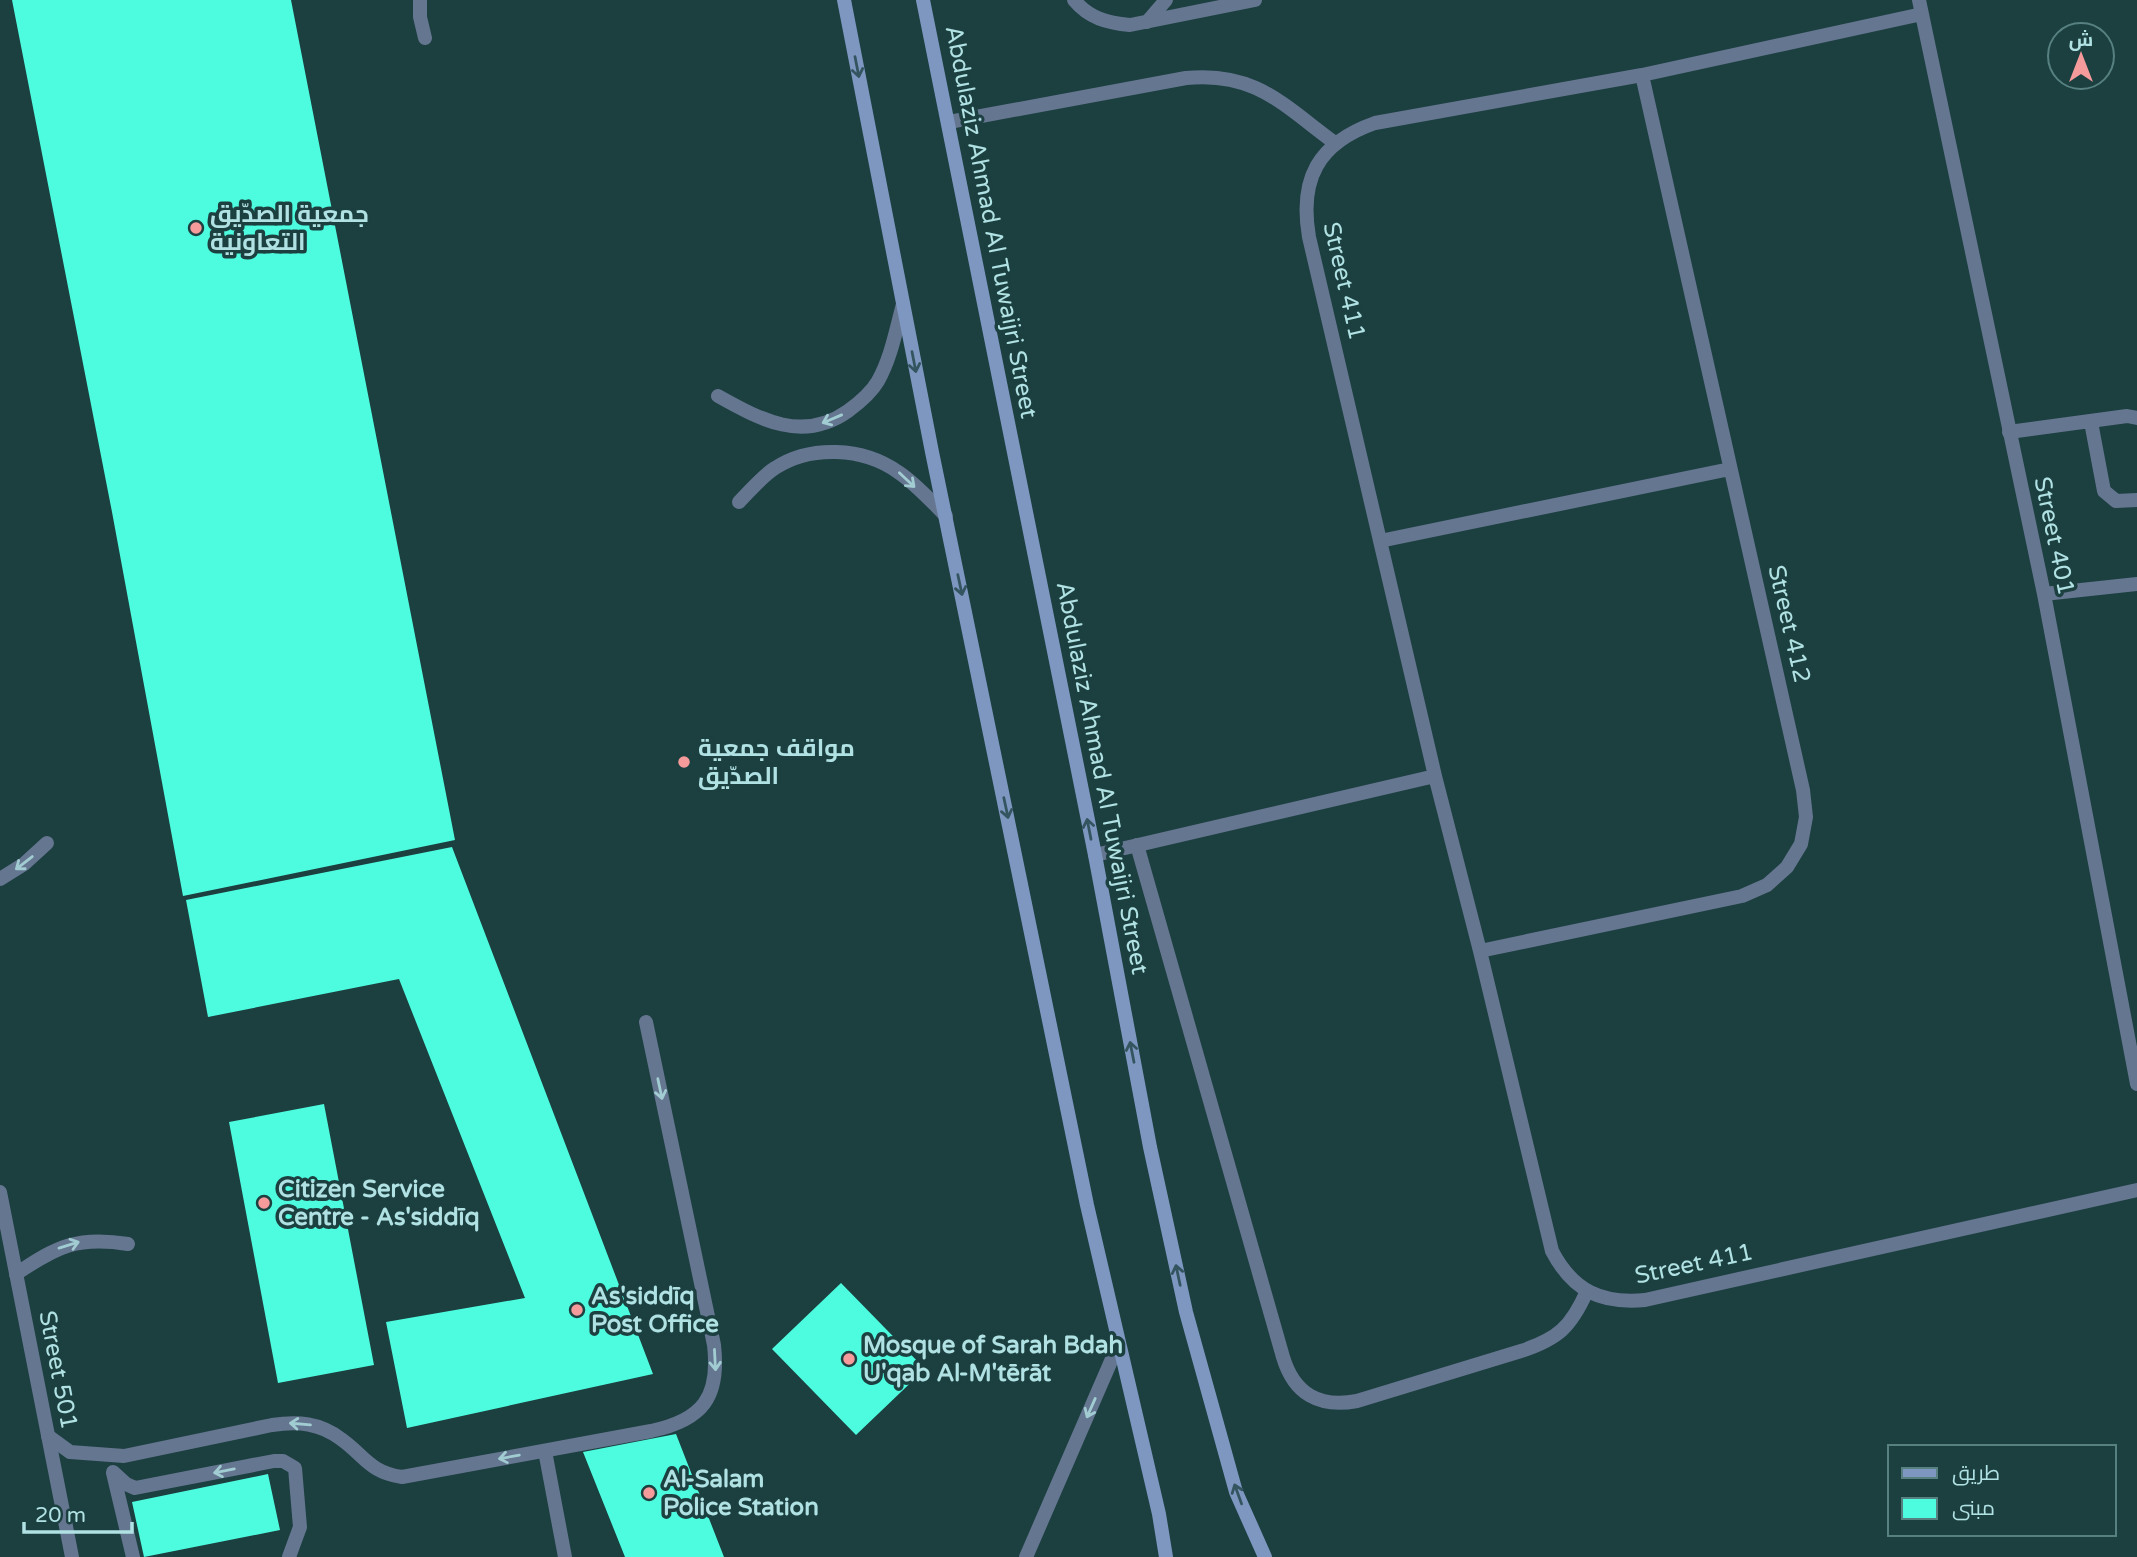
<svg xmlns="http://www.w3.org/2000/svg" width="2137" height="1557" font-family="'Varela Round',Cairo,sans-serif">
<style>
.building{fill:#4dfcdf}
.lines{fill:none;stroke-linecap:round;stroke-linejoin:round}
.lane{stroke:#657690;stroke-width:14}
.street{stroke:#657690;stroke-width:14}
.secondary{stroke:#7d97c1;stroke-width:14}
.oneway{stroke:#345560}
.oneway2{stroke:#a1ccd2}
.poi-dot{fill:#f59b9c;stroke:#1c3f40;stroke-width:2.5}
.labels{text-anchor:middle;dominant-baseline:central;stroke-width:7;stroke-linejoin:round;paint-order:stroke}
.poi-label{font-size:24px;font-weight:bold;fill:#b0e1e3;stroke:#1c3f40;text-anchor:start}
.street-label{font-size:24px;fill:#b0e1e3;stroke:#1c3f40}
</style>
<rect width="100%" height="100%" fill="#1c3f40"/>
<path class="building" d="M 12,0 L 291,0 L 455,840 L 183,896 L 112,512 Z
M 452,847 L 653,1374 L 407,1428 L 386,1322 L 525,1298 L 399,979 L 208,1017 L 186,900 Z
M 324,1104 L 374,1365 L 278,1383 L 229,1122 Z
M 841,1283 L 925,1369 L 856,1435 L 772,1349 Z
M 676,1434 L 724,1557 L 625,1557 L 583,1452 Z
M 268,1474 L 280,1530 L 144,1557 L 132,1502 Z"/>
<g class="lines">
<path class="lane" d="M 420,0 L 420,17 L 425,38
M 1074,0 C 1089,18 1107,23 1130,25 L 1255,0
M 1147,22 L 1166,0
M 949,122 L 1186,78 C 1255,71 1283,105 1335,143
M 718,396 C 761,420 803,443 848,411 C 859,403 871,393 878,381 C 891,358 896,330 903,304
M 2091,422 L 2104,491 L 2116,501 L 2137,500
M 2009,432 L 2127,416 L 2137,418
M 739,502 C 750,491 762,476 775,468 C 810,445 863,447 898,472 C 915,483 931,501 946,516
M 1137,845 L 1283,1357 C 1294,1394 1319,1408 1357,1401 L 1521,1351 C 1558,1339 1571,1327 1587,1291
M 0,879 L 24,864 L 47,843
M 16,1274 C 57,1246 78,1236 128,1244
M 48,1436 L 70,1452 L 124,1456 L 272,1425 C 298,1421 320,1423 341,1439 C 365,1456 369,1472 402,1477 L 651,1431 C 703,1420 720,1397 714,1345 L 646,1022
M 545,1451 L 565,1557
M 113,1472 L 126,1484 L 135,1488 L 274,1461 L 283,1461 L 295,1468 L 300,1527 L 289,1557
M 113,1473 L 133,1557
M 1026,1557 L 1118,1345"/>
<path class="street" d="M 1919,0 L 2044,594 L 2137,1084
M 1922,14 L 1642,75 L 1375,123 C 1318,143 1299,179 1309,237 L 1435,776 L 1480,951 L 1552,1251 C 1573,1291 1601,1304 1645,1300 L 2137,1190
M 1380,541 L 1730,469
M 2044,594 L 2137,584
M 1095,855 L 1435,776
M 1480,951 L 1742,896 L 1767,885 L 1787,867 L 1801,844 L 1806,817 L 1803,790 L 1642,75
M 0,1192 L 72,1557"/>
<path class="secondary" d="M 844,0 L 932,452 L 1087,1205 L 1159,1514 L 1166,1557
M 923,0 L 1095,855 L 1150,1147 L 1186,1312 L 1236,1492 L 1265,1557"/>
</g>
<defs><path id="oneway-shaft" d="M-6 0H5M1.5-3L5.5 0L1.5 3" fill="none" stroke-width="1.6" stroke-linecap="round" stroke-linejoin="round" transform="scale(1.75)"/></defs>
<g class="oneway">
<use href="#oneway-shaft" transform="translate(857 67) rotate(79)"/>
<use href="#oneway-shaft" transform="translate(914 362) rotate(79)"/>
<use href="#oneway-shaft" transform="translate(960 585) rotate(78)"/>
<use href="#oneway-shaft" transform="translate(1006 808) rotate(78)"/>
<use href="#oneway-shaft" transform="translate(1089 829) rotate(-101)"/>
<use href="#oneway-shaft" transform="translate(1132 1052) rotate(-101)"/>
<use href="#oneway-shaft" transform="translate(1178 1275) rotate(-102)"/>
<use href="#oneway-shaft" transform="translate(1238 1494) rotate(-110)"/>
</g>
<g class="oneway2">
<use href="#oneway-shaft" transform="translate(832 419) rotate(157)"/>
<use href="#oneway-shaft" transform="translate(907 480) rotate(43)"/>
<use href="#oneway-shaft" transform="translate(24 863) rotate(142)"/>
<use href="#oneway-shaft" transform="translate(660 1089) rotate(78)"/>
<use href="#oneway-shaft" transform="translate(69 1245) rotate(-17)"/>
<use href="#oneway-shaft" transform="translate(715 1360) rotate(87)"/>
<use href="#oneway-shaft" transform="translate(1091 1408) rotate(114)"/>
<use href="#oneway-shaft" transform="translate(300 1424) rotate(-175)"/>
<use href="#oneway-shaft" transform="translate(509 1457) rotate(170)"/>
<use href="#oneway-shaft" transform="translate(224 1471) rotate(169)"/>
</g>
<g class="poi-dot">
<circle cx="196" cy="228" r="7"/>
<circle cx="684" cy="762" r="7"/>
<circle cx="264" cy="1203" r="7"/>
<circle cx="577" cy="1310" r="7"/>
<circle cx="849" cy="1359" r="7"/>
<circle cx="649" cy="1493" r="7"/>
</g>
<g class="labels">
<g class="poi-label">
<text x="210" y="214">جمعية الصدّيق<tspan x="210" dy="28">التعاونية</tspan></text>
<text x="698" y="748">مواقف جمعية<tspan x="698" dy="28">الصدّيق</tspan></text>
<text x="278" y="1189">Citizen Service<tspan x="278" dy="28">Centre - As'siddīq</tspan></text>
<text x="591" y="1296">As'siddīq<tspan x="591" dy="28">Post Office</tspan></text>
<text x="863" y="1345">Mosque of Sarah Bdah<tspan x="863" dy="28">U'qab Al-M'tērāt</tspan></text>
<text x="663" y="1479">Al-Salam<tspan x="663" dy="28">Police Station</tspan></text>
</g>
<g class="street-label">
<text transform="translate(991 222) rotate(79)">Abdulaziz Ahmad Al Tuwaijri Street</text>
<text transform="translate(1344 281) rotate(77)">Street 411</text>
<text transform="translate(2054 536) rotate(78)">Street 401</text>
<text transform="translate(1789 624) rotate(77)">Street 412</text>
<text transform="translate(1102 778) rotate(79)">Abdulaziz Ahmad Al Tuwaijri Street</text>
<text transform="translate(1694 1264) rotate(-12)">Street 411</text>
<text transform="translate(58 1370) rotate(79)">Street 501</text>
</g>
</g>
<rect x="1888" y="1445" width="228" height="91" fill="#1c3f40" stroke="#578081" stroke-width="2"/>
<rect x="1902" y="1468" width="35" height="10" fill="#7d97c1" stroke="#578081" stroke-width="2"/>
<text x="1952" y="1480" font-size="21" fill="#b0e1e3">طريق</text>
<rect x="1902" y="1498" width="35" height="21" fill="#4dfcdf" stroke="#578081" stroke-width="2"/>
<text x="1952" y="1515" font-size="21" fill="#b0e1e3">مبنى</text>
<g transform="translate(2081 56)"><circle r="33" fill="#1c3f40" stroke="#578081" stroke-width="2"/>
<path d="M0-5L12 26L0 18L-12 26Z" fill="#f59b9c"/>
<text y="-10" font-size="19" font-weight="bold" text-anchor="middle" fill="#b0e1e3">ش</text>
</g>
<path d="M24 1522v10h108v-10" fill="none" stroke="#b0e1e3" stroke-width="3.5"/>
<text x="35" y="1522" font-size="21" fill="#b0e1e3" stroke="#1c3f40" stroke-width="5" paint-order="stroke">20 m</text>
</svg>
